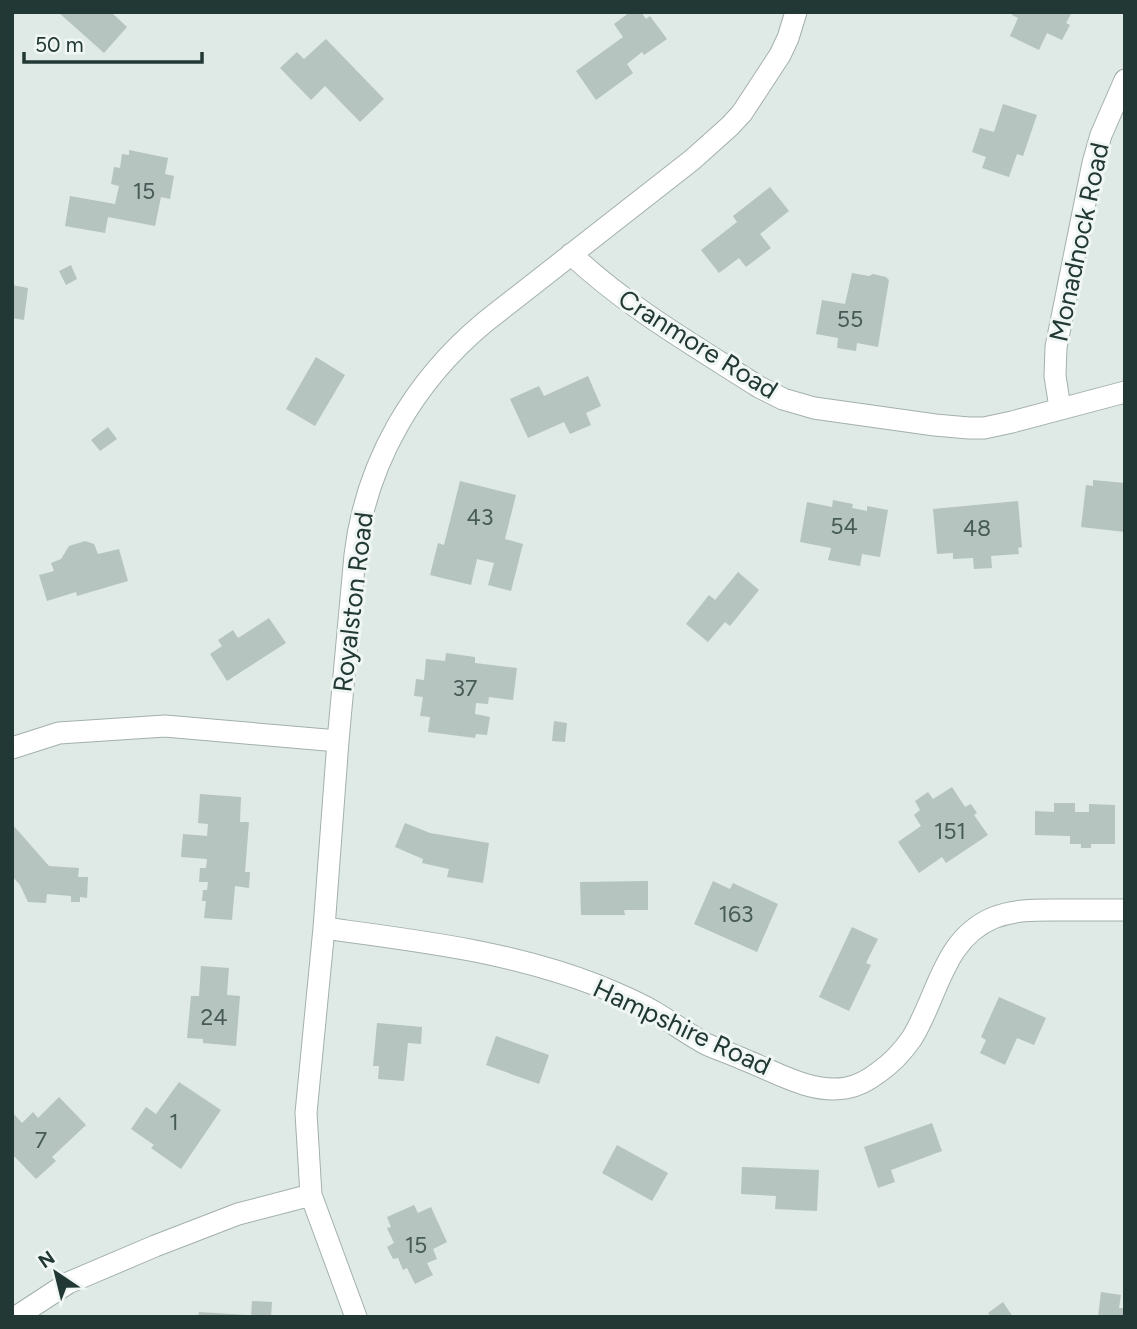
<svg xmlns="http://www.w3.org/2000/svg" width="1137" height="1329" font-family="Figtree,sans-serif">
<style>
.building{fill:#b5c4bf}
.lines{fill:none;stroke-linecap:round;stroke-linejoin:round}
.street-casing{stroke:#a3b0ad;stroke-width:23}
.street{stroke:#fff;stroke-width:21}
.labels{text-anchor:middle;dominant-baseline:central;stroke-width:6;stroke-linejoin:round;paint-order:stroke}
.number-label{font-size:23px;fill:#475b57}
.street-label{font-size:26px;fill:#223834;stroke:#eff6f3}
</style>
<rect width="100%" height="100%" fill="#dfe9e6"/>
<path class="building" d="M 58,12 L 111,12 L 127,27 L 104,53 Z
M 630,12 L 641,12 L 646,19 L 650,16 L 667,39 L 644,55 L 642,52 L 627,64 L 633,73 L 596,100 L 576,71 L 623,37 L 614,24 Z
M 1013,12 L 1072,12 L 1066,23 L 1070,25 L 1062,40 L 1047,33 L 1039,50 L 1010,36 L 1018,18 L 1012,15 Z
M 326,39 L 384,99 L 360,122 L 325,86 L 311,100 L 280,68 L 297,52 L 304,59 Z
M 1003,104 L 1037,115 L 1023,156 L 1017,154 L 1009,177 L 982,168 L 986,157 L 972,152 L 980,128 L 994,132 Z
M 129,150 L 168,158 L 165,174 L 174,176 L 170,199 L 161,197 L 155,226 L 108,217 L 105,233 L 65,226 L 70,196 L 115,204 L 119,186 L 111,184 L 114,167 L 120,168 L 122,154 L 129,155 Z
M 770,187 L 789,211 L 760,234 L 771,248 L 746,267 L 739,258 L 719,273 L 701,250 L 737,222 L 733,216 Z
M 71,265 L 77,279 L 66,285 L 59,271 Z
M 852,273 L 869,276 L 873,274 L 886,277 L 889,280 L 878,347 L 857,343 L 856,351 L 837,348 L 838,338 L 816,334 L 822,300 L 845,304 Z
M 12,285 L 28,288 L 24,320 L 12,318 Z
M 316,357 L 345,375 L 315,426 L 286,409 Z
M 588,376 L 601,406 L 586,413 L 591,425 L 570,434 L 564,422 L 528,438 L 510,399 L 539,386 L 544,396 Z
M 108,427 L 117,439 L 100,451 L 91,440 Z
M 1093,480 L 1125,483 L 1125,532 L 1081,527 L 1086,485 L 1093,486 Z
M 460,481 L 516,495 L 505,539 L 523,544 L 511,591 L 488,585 L 494,563 L 477,559 L 471,585 L 430,575 L 438,543 L 444,545 Z
M 833,500 L 853,504 L 852,508 L 867,511 L 867,506 L 888,510 L 880,557 L 862,554 L 860,566 L 828,560 L 831,548 L 800,542 L 807,502 L 832,507 Z
M 1018,501 L 1022,547 L 1018,548 L 1019,554 L 991,556 L 992,568 L 974,569 L 973,558 L 953,559 L 953,553 L 937,554 L 933,509 Z
M 85,541 L 94,544 L 98,554 L 119,549 L 128,581 L 77,596 L 76,592 L 47,601 L 39,575 L 54,571 L 51,563 L 61,559 L 69,546 Z
M 738,572 L 759,590 L 730,626 L 725,622 L 708,642 L 686,624 L 709,595 L 715,600 Z
M 269,618 L 286,643 L 227,681 L 210,654 L 222,646 L 218,640 L 233,630 L 238,638 Z
M 446,653 L 475,657 L 475,663 L 517,668 L 513,700 L 489,697 L 488,704 L 476,703 L 475,714 L 490,717 L 487,735 L 476,734 L 475,738 L 428,732 L 430,717 L 420,716 L 423,697 L 414,696 L 416,679 L 424,680 L 426,659 L 445,661 Z
M 554,721 L 567,723 L 565,742 L 552,741 Z
M 952,787 L 965,807 L 971,804 L 977,813 L 974,815 L 988,835 L 946,863 L 942,857 L 919,873 L 898,842 L 921,826 L 914,815 L 920,810 L 915,801 L 928,792 L 933,799 Z
M 200,794 L 241,797 L 240,822 L 249,822 L 245,872 L 250,872 L 249,888 L 235,886 L 232,920 L 204,918 L 206,901 L 202,901 L 203,890 L 207,890 L 208,882 L 199,882 L 200,868 L 206,868 L 207,859 L 181,857 L 183,834 L 207,836 L 208,824 L 198,823 Z
M 1054,803 L 1075,803 L 1075,812 L 1089,812 L 1089,804 L 1115,805 L 1115,844 L 1091,844 L 1091,848 L 1081,848 L 1081,844 L 1070,844 L 1070,836 L 1035,835 L 1035,811 L 1054,812 Z
M 405,823 L 430,833 L 489,843 L 483,883 L 447,877 L 449,869 L 422,863 L 423,859 L 395,847 Z
M 12,824 L 49,866 L 79,868 L 78,877 L 88,877 L 87,898 L 80,897 L 80,902 L 71,902 L 71,896 L 47,894 L 46,903 L 28,902 L 20,885 L 12,876 Z
M 648,881 L 648,910 L 624,910 L 625,915 L 581,915 L 580,882 Z
M 713,881 L 730,889 L 733,883 L 778,904 L 757,952 L 694,924 Z
M 852,927 L 878,939 L 866,963 L 871,965 L 849,1011 L 819,997 Z
M 201,966 L 229,968 L 227,995 L 240,996 L 236,1046 L 203,1043 L 203,1039 L 187,1038 L 191,996 L 199,996 Z
M 999,997 L 1046,1018 L 1034,1045 L 1017,1038 L 1005,1065 L 980,1053 L 986,1040 L 981,1037 Z
M 377,1023 L 422,1027 L 421,1044 L 408,1043 L 404,1081 L 378,1079 L 379,1066 L 373,1066 Z
M 496,1036 L 549,1055 L 539,1084 L 486,1065 Z
M 179,1082 L 221,1110 L 181,1169 L 151,1148 L 154,1145 L 131,1129 L 146,1107 L 156,1114 Z
M 59,1097 L 86,1125 L 52,1157 L 56,1161 L 36,1179 L 12,1154 L 12,1116 L 14,1114 L 22,1123 L 33,1112 L 38,1118 Z
M 932,1123 L 942,1151 L 891,1170 L 895,1182 L 878,1188 L 864,1147 Z
M 617,1145 L 668,1173 L 652,1201 L 602,1173 Z
M 742,1167 L 819,1170 L 817,1211 L 775,1209 L 776,1196 L 741,1194 Z
M 414,1205 L 418,1213 L 431,1207 L 447,1242 L 433,1249 L 437,1259 L 427,1263 L 433,1275 L 415,1284 L 407,1268 L 403,1270 L 398,1258 L 393,1259 L 387,1247 L 394,1243 L 387,1228 L 391,1227 L 387,1217 Z
M 1101,1292 L 1121,1295 L 1119,1308 L 1125,1308 L 1125,1317 L 1098,1317 Z
M 252,1301 L 272,1302 L 271,1317 L 251,1317 Z
M 1003,1302 L 1013,1317 L 991,1317 L 988,1313 Z
M 199,1312 L 248,1315 L 248,1317 L 198,1317 Z"/>
<g class="lines">
<defs>
<path id="street" d="M 571,254 C 627,307 695,346 759,387 L 783,399 L 814,408 L 935,425 L 969,428 L 984,428 L 1012,422 L 1125,392
M 1060,408 L 1055,376 L 1056,347 L 1093,163 L 1101,135 L 1125,80
M 12,748 L 59,733 L 165,726 L 338,741
M 324,928 C 419,941 509,951 599,986 C 618,994 638,1002 656,1013 C 673,1023 689,1035 706,1044 C 719,1050 732,1054 745,1060 C 776,1072 811,1094 846,1088 C 858,1086 870,1079 879,1072 C 892,1063 903,1051 912,1038 C 938,996 943,939 993,918 C 1015,909 1038,910 1061,910 C 1082,910 1104,910 1125,910
M 16,1317 L 68,1283 L 155,1246 L 238,1214 L 311,1195
M 356,1317 L 311,1195 L 306,1113 L 324,928 L 338,741 L 355,555 C 366,462 414,381 485,322 L 692,160 L 730,126 L 742,113 L 780,55 L 788,38 L 796,12"/>
</defs>
<use href="#street" class="street-casing"/>
<use href="#street" class="street"/>
</g>
<g class="labels">
<g class="number-label">
<text x="144" y="191">15</text>
<text x="850" y="319">55</text>
<text x="480" y="517">43</text>
<text x="844" y="526">54</text>
<text x="977" y="528">48</text>
<text x="465" y="688">37</text>
<text x="950" y="831">151</text>
<text x="736" y="914">163</text>
<text x="214" y="1017">24</text>
<text x="174" y="1122">1</text>
<text x="41" y="1140">7</text>
<text x="416" y="1245">15</text>
</g>
<g class="street-label">
<text transform="translate(1079 242) rotate(-78)">Monadnock Road</text>
<text transform="translate(698 344) rotate(32)">Cranmore Road</text>
<text transform="translate(353 602) rotate(-83)">Royalston Road</text>
<text transform="translate(682 1027) rotate(25)">Hampshire Road</text>
</g>
</g>
<rect width="1137" height="1329" fill="none" stroke="#223834" stroke-width="28"/>
<g transform="translate(56 1273) rotate(325)" stroke="#eff6f3" stroke-width="5" paint-order="stroke">
<path d="M0-5L12 26L0 18L-12 26Z" fill="#223834"/>
<text y="-10" font-size="19" font-weight="bold" text-anchor="middle" fill="#223834">N</text>
</g>
<path d="M24 52v10h178v-10" fill="none" stroke="#223834" stroke-width="3.5"/>
<text x="35" y="52" font-size="21" fill="#223834" stroke="#eff6f3" stroke-width="5" paint-order="stroke">50 m</text>
</svg>
